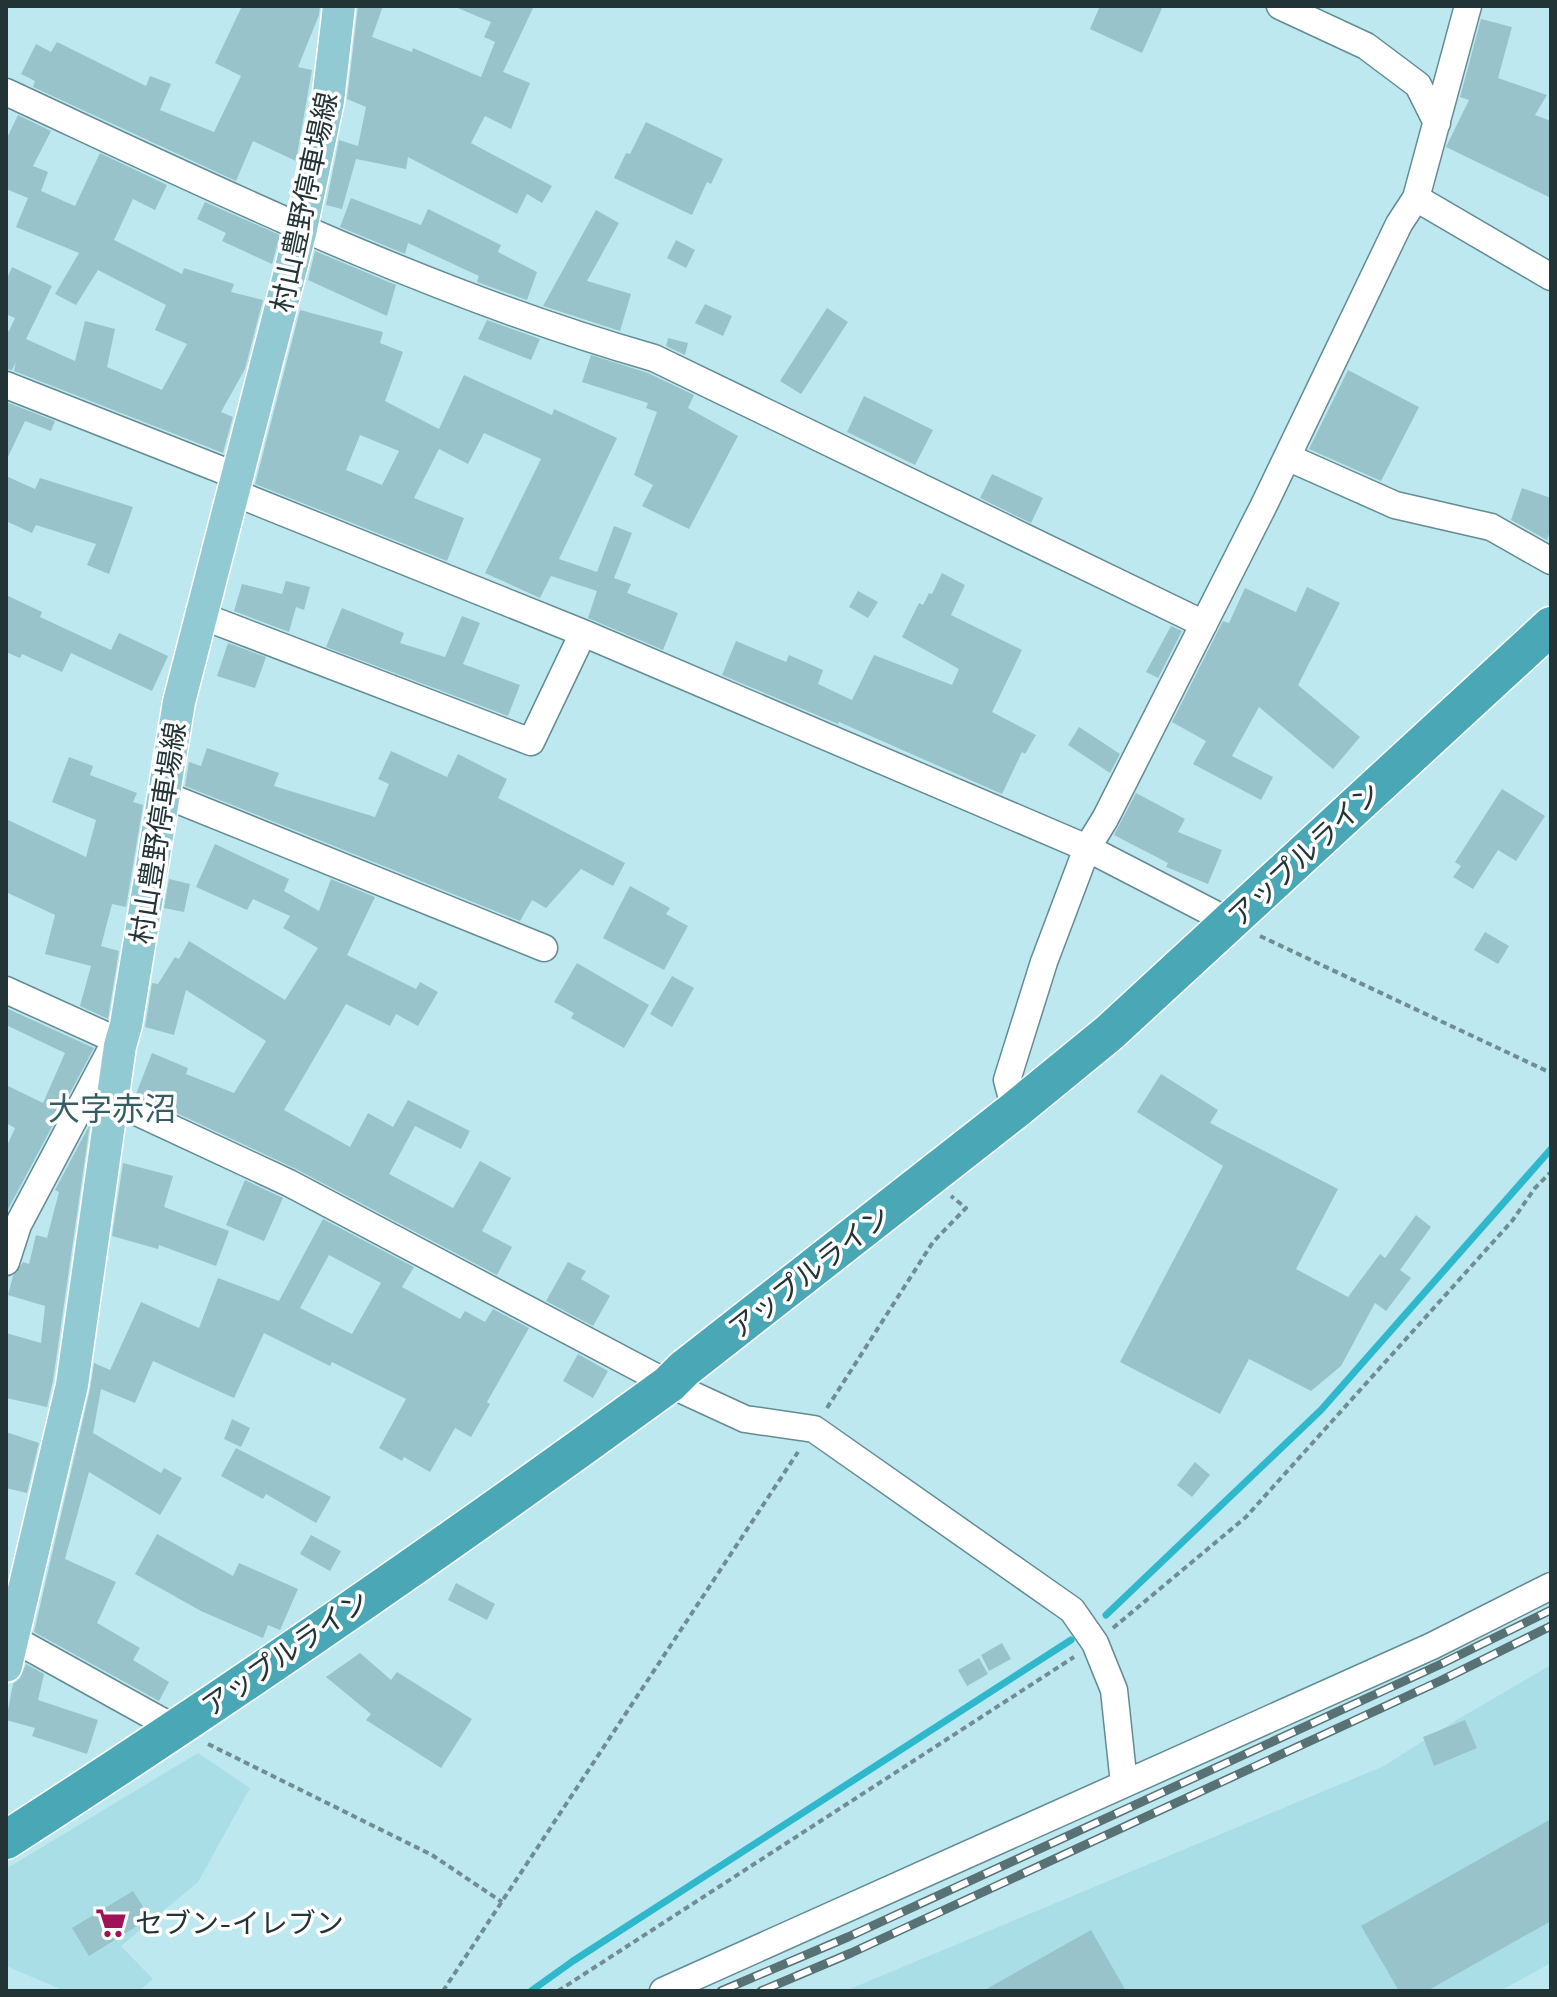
<svg xmlns="http://www.w3.org/2000/svg" width="1557" height="1997" font-family="'Space Grotesk','Noto Sans JP',sans-serif">
<style>
.built{fill:#a9dee7}
.lines{fill:none;stroke-linecap:round;stroke-linejoin:round}
.stream{stroke:#2fb8cb;stroke-width:7}
.building{fill:#99c3cb;fill-rule:evenodd}
.minor-casing{stroke:#628b92;stroke-width:29}
.major-casing{stroke:#fff;stroke-width:35}
.highway-casing{stroke:#fff;stroke-width:41}
.path{stroke:#6f8d92;stroke-width:4;stroke-dasharray:6 4;stroke-linecap:butt}
.minor{stroke:#fff;stroke-width:26}
.major{stroke:#92cad3;stroke-width:32}
.highway{stroke:#49a7b6;stroke-width:38}
.rail-casing{stroke:#577175;stroke-width:9}
.rail{stroke:#fff;stroke-width:6;stroke-dasharray:18;stroke-linecap:butt}
.labels{text-anchor:middle;dominant-baseline:central;stroke-width:7;stroke-linejoin:round;paint-order:stroke}
.street-label{font-size:28px;fill:#233437;stroke:#fff}
.poi-label{font-size:28px;fill:#233437;stroke:#fff;text-anchor:start}
.quarter-label{font-size:32px;fill:#355d63;stroke:#fff}
</style>
<rect width="100%" height="100%" fill="#bde8f0"/>
<path class="built" d="M 1551,1665 L 1551,1963 L 1500,1991 L 845,1991 L 1384,1766 L 1455,1721 Z
M 198,1753 L 250,1788 L 198,1882 L 121,1946 L 153,1979 L 139,1991 L 65,1991 L 6,1966 L 6,1869 Z"/>
<g class="lines">
<path class="stream" d="M 1106,1615 L 1321,1410 L 1551,1149
M 531,1991 L 573,1961 L 1071,1640"/>
</g>
<path class="building" d="M 242,6 L 320,6 L 319,15 L 298,67 L 312,70 L 296,161 L 253,141 L 236,181 L 33,87 L 35,81 L 21,74 L 36,44 L 51,52 L 57,42 L 146,86 L 150,76 L 171,84 L 160,110 L 214,132 L 241,76 L 215,63 Z
M 358,6 L 383,6 L 372,37 L 412,52 L 413,48 L 481,77 L 495,42 L 484,37 L 491,22 L 453,6 L 534,6 L 503,72 L 530,83 L 511,129 L 485,116 L 471,143 L 552,186 L 542,203 L 527,194 L 517,214 L 408,157 L 406,169 L 356,159 L 342,209 L 326,205 L 339,140 L 358,146 L 366,107 L 347,99 Z
M 1100,6 L 1163,6 L 1142,53 L 1090,29 Z
M 1481,19 L 1512,27 L 1498,78 L 1547,95 L 1535,115 L 1551,121 L 1551,198 L 1446,147 L 1469,100 L 1460,97 Z
M 18,115 L 51,131 L 33,166 L 48,172 L 41,191 L 75,206 L 100,153 L 167,185 L 155,210 L 133,199 L 114,240 L 182,274 L 184,268 L 234,284 L 231,292 L 263,300 L 245,369 L 221,412 L 233,417 L 223,453 L 14,371 L 16,362 L 12,370 L 6,369 L 6,330 L 9,331 L 15,318 L 6,314 L 6,281 L 12,267 L 52,286 L 26,339 L 75,361 L 85,321 L 115,329 L 107,367 L 162,390 L 187,344 L 155,330 L 166,305 L 98,270 L 76,305 L 55,294 L 79,253 L 16,227 L 28,198 L 6,189 L 6,140 Z
M 646,122 L 723,159 L 711,184 L 707,182 L 692,215 L 614,178 L 626,153 L 630,154 Z
M 351,198 L 421,225 L 428,209 L 501,245 L 498,252 L 537,272 L 527,300 L 477,282 L 479,276 L 408,243 L 405,254 L 340,227 Z
M 205,202 L 280,235 L 272,264 L 222,241 L 226,233 L 197,219 Z
M 596,210 L 619,223 L 587,281 L 631,294 L 620,331 L 543,306 Z
M 676,240 L 695,250 L 686,268 L 667,258 Z
M 315,251 L 396,285 L 387,316 L 308,280 Z
M 705,304 L 732,316 L 723,336 L 695,323 Z
M 827,308 L 848,322 L 801,394 L 780,381 Z
M 300,310 L 383,332 L 380,343 L 403,352 L 385,401 L 439,429 L 464,375 L 552,415 L 554,409 L 617,438 L 559,559 L 597,572 L 614,526 L 632,533 L 614,578 L 631,584 L 627,593 L 678,613 L 663,650 L 588,618 L 597,591 L 551,576 L 540,598 L 485,573 L 541,459 L 484,433 L 468,464 L 439,449 L 414,498 L 464,518 L 447,561 L 255,484 ZM 360,435 L 399,451 L 382,485 L 346,470 Z
M 487,320 L 540,339 L 531,360 L 478,339 Z
M 668,338 L 688,343 L 685,355 L 666,346 Z
M 591,355 L 648,373 L 694,395 L 688,408 L 738,436 L 689,529 L 642,506 L 653,485 L 634,475 L 657,412 L 646,408 L 648,403 L 582,382 Z
M 1348,370 L 1419,407 L 1381,481 L 1309,449 Z
M 864,396 L 933,430 L 915,465 L 847,432 Z
M 6,402 L 55,421 L 51,431 L 25,421 L 6,461 Z
M 992,474 L 1043,498 L 1031,523 L 980,498 Z
M 6,476 L 35,489 L 40,478 L 133,507 L 109,574 L 87,565 L 96,544 L 36,525 L 32,533 L 6,521 Z
M 1522,488 L 1551,498 L 1551,528 L 1547,540 L 1511,520 Z
M 942,573 L 965,585 L 951,615 L 1022,650 L 992,712 L 1036,735 L 1025,754 L 1022,752 L 1002,794 L 839,722 L 838,724 L 722,675 L 736,641 L 786,662 L 789,655 L 823,670 L 818,684 L 852,700 L 874,655 L 952,685 L 959,669 L 902,637 L 919,603 L 923,605 L 929,593 L 932,594 Z
M 286,581 L 310,587 L 304,610 L 296,607 L 289,632 L 234,611 L 242,584 L 282,594 Z
M 1307,587 L 1340,603 L 1298,685 L 1360,737 L 1333,769 L 1259,707 L 1232,756 L 1273,777 L 1261,800 L 1193,764 L 1206,741 L 1172,722 L 1223,621 L 1229,623 L 1245,588 L 1296,612 Z
M 858,591 L 878,602 L 868,618 L 849,607 Z
M 6,595 L 42,612 L 40,617 L 111,650 L 119,633 L 168,656 L 152,691 L 71,653 L 62,672 L 22,654 L 20,658 L 6,652 Z
M 342,608 L 404,633 L 400,643 L 445,657 L 462,616 L 480,623 L 463,664 L 520,685 L 508,716 L 326,647 Z
M 1171,626 L 1182,631 L 1158,678 L 1146,672 Z
M 228,643 L 266,657 L 255,688 L 217,676 Z
M 1079,727 L 1120,754 L 1110,773 L 1068,745 Z
M 207,748 L 279,773 L 274,786 L 375,817 L 389,784 L 378,779 L 391,751 L 447,777 L 458,754 L 507,779 L 498,798 L 625,863 L 613,886 L 581,869 L 546,908 L 532,900 L 520,921 L 185,786 L 189,762 L 201,766 Z
M 69,757 L 93,766 L 90,775 L 137,793 L 133,802 L 143,805 L 126,907 L 112,904 L 101,946 L 119,951 L 108,1019 L 80,1006 L 91,966 L 45,954 L 55,915 L 6,892 L 6,819 L 86,857 L 96,820 L 52,802 Z
M 1502,789 L 1545,816 L 1516,861 L 1498,850 L 1473,889 L 1453,877 L 1461,866 L 1455,862 Z
M 1136,793 L 1185,819 L 1178,832 L 1222,850 L 1208,884 L 1166,867 L 1168,863 L 1114,835 Z
M 215,844 L 289,879 L 284,891 L 319,911 L 331,879 L 375,897 L 347,955 L 416,989 L 420,982 L 438,992 L 418,1026 L 396,1014 L 390,1026 L 346,1004 L 284,1110 L 350,1147 L 368,1113 L 393,1127 L 408,1100 L 470,1131 L 461,1149 L 415,1126 L 389,1174 L 453,1208 L 480,1161 L 511,1178 L 482,1231 L 512,1247 L 497,1275 L 296,1169 L 136,1094 L 152,1053 L 188,1068 L 186,1074 L 234,1093 L 266,1041 L 186,990 L 174,1035 L 145,1027 L 152,983 L 158,984 L 175,957 L 179,959 L 189,941 L 285,1000 L 318,948 L 283,928 L 290,916 L 253,899 L 247,910 L 196,887 Z
M 169,879 L 190,884 L 184,912 L 164,908 Z
M 630,886 L 670,908 L 666,914 L 688,926 L 664,970 L 603,938 Z
M 1485,932 L 1509,946 L 1498,964 L 1474,950 Z
M 577,963 L 649,1005 L 624,1048 L 571,1018 L 574,1013 L 554,1002 Z
M 672,976 L 694,988 L 672,1027 L 650,1014 Z
M 6,1008 L 94,1048 L 6,1213 L 6,1148 L 15,1128 L 6,1123 L 6,1085 L 43,1103 L 65,1053 L 6,1025 Z
M 1161,1074 L 1218,1110 L 1210,1123 L 1338,1189 L 1296,1269 L 1348,1297 L 1380,1254 L 1385,1258 L 1416,1215 L 1431,1227 L 1400,1270 L 1411,1278 L 1386,1311 L 1375,1303 L 1341,1366 L 1311,1391 L 1249,1359 L 1220,1414 L 1120,1362 L 1223,1166 L 1137,1112 Z
M 90,1124 L 53,1381 L 47,1407 L 6,1398 L 6,1333 L 41,1343 L 45,1306 L 8,1295 L 13,1276 L 23,1262 L 29,1264 L 36,1235 L 47,1238 L 59,1192 L 55,1190 Z
M 123,1163 L 173,1176 L 164,1207 L 229,1231 L 216,1266 L 159,1245 L 158,1249 L 112,1236 Z
M 245,1180 L 283,1198 L 264,1241 L 226,1225 Z
M 323,1219 L 414,1267 L 402,1287 L 460,1319 L 465,1311 L 485,1322 L 493,1309 L 529,1328 L 487,1402 L 490,1404 L 471,1437 L 455,1428 L 430,1472 L 404,1457 L 402,1461 L 379,1448 L 406,1399 L 332,1362 L 330,1366 L 264,1333 L 234,1398 L 153,1361 L 135,1403 L 101,1389 L 93,1433 L 161,1473 L 164,1468 L 182,1478 L 160,1515 L 89,1472 L 65,1559 L 116,1582 L 97,1623 L 140,1648 L 133,1660 L 169,1682 L 159,1701 L 34,1632 L 90,1389 L 94,1363 L 110,1370 L 141,1302 L 199,1328 L 218,1278 L 279,1301 ZM 329,1255 L 381,1283 L 352,1334 L 300,1308 Z
M 568,1262 L 586,1271 L 581,1279 L 610,1296 L 593,1326 L 546,1301 Z
M 578,1354 L 608,1371 L 593,1398 L 563,1381 Z
M 232,1419 L 250,1428 L 241,1447 L 224,1439 Z
M 6,1432 L 39,1443 L 27,1493 L 6,1488 Z
M 236,1448 L 331,1497 L 316,1523 L 266,1494 L 263,1499 L 221,1476 Z
M 1195,1462 L 1210,1475 L 1192,1497 L 1177,1485 Z
M 157,1534 L 233,1576 L 239,1563 L 298,1589 L 280,1630 L 268,1625 L 263,1638 L 201,1611 L 135,1574 Z
M 311,1535 L 341,1551 L 330,1571 L 300,1554 Z
M 456,1583 L 495,1604 L 487,1620 L 448,1600 Z
M 1002,1643 L 1011,1659 L 989,1671 L 981,1655 Z
M 360,1653 L 391,1680 L 397,1672 L 472,1719 L 441,1768 L 366,1720 L 371,1714 L 326,1677 Z
M 979,1658 L 988,1674 L 967,1686 L 958,1670 Z
M 26,1664 L 44,1674 L 38,1700 L 98,1720 L 87,1754 L 32,1736 L 35,1728 L 6,1720 L 13,1684 L 20,1678 Z
M 1465,1720 L 1477,1748 L 1434,1766 L 1423,1737 Z
M 1551,1819 L 1551,1921 L 1427,1991 L 1399,1991 L 1361,1926 Z
M 133,1891 L 150,1918 L 89,1956 L 72,1928 Z
M 1091,1930 L 1126,1991 L 983,1991 Z"/>
<g class="lines">
<defs>
<path id="minor" d="M 1280,6 L 1366,46 L 1418,85 L 1437,123
M 6,92 C 217,190 429,294 654,358 L 1204,624
M 1416,198 L 1551,277
M 6,385 L 237,476
M 1287,457 L 1395,505 L 1491,527 L 1551,561
M 235,493 L 583,633 L 1087,848 L 1230,922
M 202,616 L 531,742 L 583,633
M 165,795 L 544,948
M 6,990 L 116,1040
M 113,1101 L 289,1183 L 669,1384 L 745,1419 L 814,1429 L 1072,1610 L 1095,1643 L 1114,1690 L 1124,1784
M 1015,1110 L 1007,1080 L 1044,962 L 1087,848 L 1105,819 L 1264,505 L 1399,224 L 1416,198 L 1468,6
M 6,1262 L 18,1225 L 116,1040
M 12,1638 L 176,1729
M 663,1991 L 1432,1646 L 1551,1586"/>
<path id="major" d="M 6,1666 L 72,1385 L 120,1046 L 126,1025 L 179,702 L 301,229 L 328,101 L 339,6"/>
<path id="highway" d="M 6,1840 C 231,1695 452,1542 669,1384 L 684,1369 L 1015,1110 L 1109,1033 L 1551,626"/>
</defs>
<use href="#minor" class="minor-casing"/>
<use href="#major" class="major-casing"/>
<use href="#highway" class="highway-casing"/>
<path class="path" d="M 1260,936 L 1551,1073
M 827,1408 L 933,1242 L 966,1208 L 951,1196
M 1113,1628 L 1246,1517 L 1512,1221 L 1535,1188 L 1551,1172
M 208,1744 L 432,1855 L 502,1902
M 443,1991 L 798,1452
M 558,1991 L 1074,1657"/>
<use href="#minor" class="minor"/>
<use href="#major" class="major"/>
<use href="#highway" class="highway"/>
<defs>
<path id="rail" d="M 721,1991 L 848,1937 L 1439,1665 L 1551,1610
M 761,1991 L 851,1953 L 1440,1681 L 1551,1626"/>
</defs>
<use href="#rail" class="rail-casing"/>
<use href="#rail" class="rail"/>
</g>
<defs>
<symbol id="supermarket-bare" viewBox="-9 -9 18 18"><path d="M-6-5.5h2.5l.6 2H6L4.5 2H-2.5L-4.4-4H-6ZM-1.5 3.2a1.3 1.3 0 1 0 .1 0ZM3 3.2a1.3 1.3 0 1 0 .1 0Z" fill="#a11157" stroke="#fff" stroke-width="2.5" paint-order="stroke"/></symbol>
</defs>
<g fill-rule="evenodd">
<use href="#supermarket-bare" x="89" y="1901" width="44" height="44"/>
</g>
<g class="labels">
<g class="street-label">
<text transform="translate(304 202) rotate(-78)">村山豊野停車場線</text>
<text transform="translate(158 833) rotate(-81)">村山豊野停車場線</text>
<text transform="translate(1304 854) rotate(-43)">アップルライン</text>
<text transform="translate(809 1272) rotate(-38)">アップルライン</text>
<text transform="translate(285 1653) rotate(-35)">アップルライン</text>
</g>
<g class="poi-label">
<text x="135" y="1923">セブン-イレブン</text>
</g>
<g class="quarter-label">
<text x="112" y="1109">大字赤沼</text>
</g>
</g>
<rect width="1557" height="1997" fill="none" stroke="#233437" stroke-width="16"/>
</svg>
